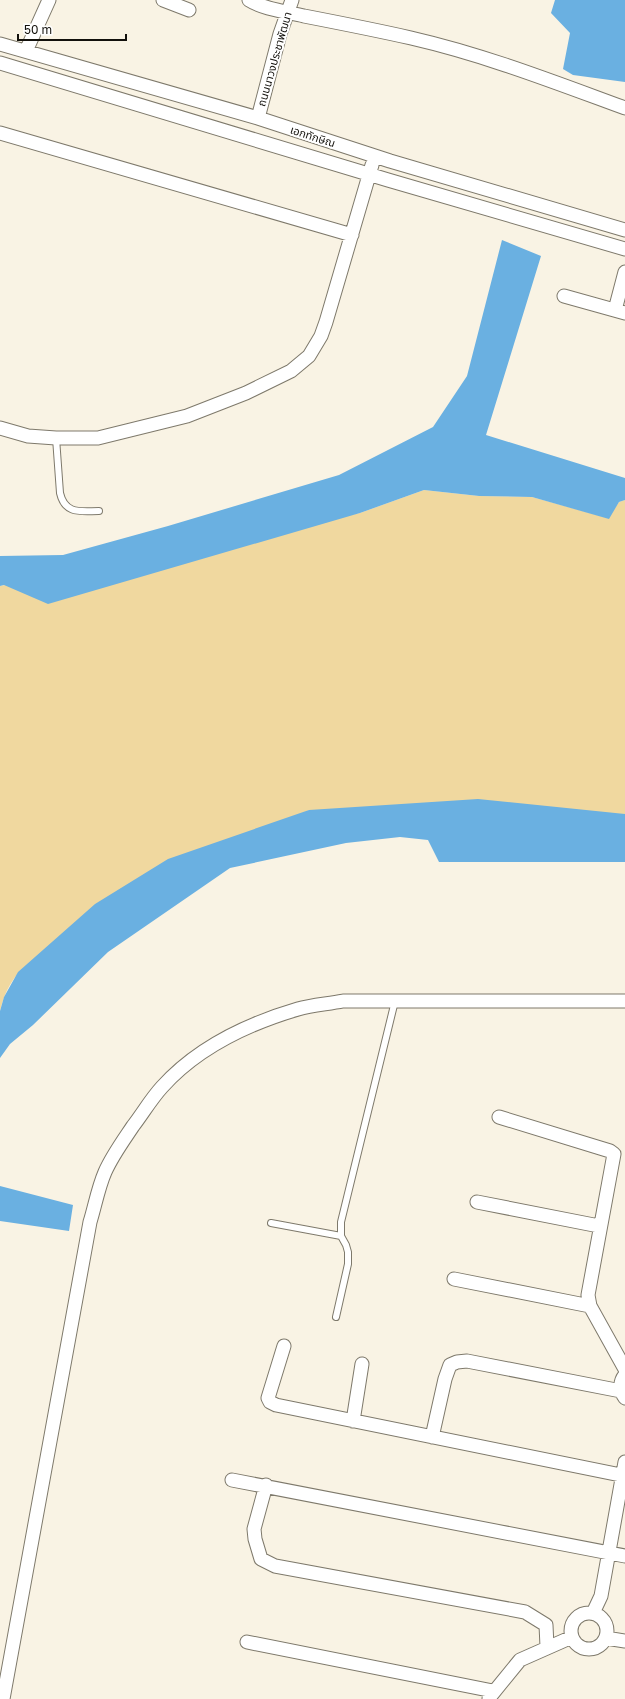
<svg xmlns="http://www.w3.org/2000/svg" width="625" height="1699" font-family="'Golos Text','Noto Sans Thai',sans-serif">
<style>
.green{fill:#f0d89f}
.water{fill:#6ab0e1}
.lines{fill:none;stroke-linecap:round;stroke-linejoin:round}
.service-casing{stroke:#7e796b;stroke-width:8}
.minor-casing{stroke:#7e796b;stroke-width:15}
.service{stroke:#fff;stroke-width:6}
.minor{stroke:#fff;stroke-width:13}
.labels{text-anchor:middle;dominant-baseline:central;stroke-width:4;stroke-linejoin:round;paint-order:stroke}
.street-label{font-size:11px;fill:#12100b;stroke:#fff}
</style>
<rect width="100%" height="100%" fill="#f9f3e4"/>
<path class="green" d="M 424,490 L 479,496 L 532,497 L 608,518 L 619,502 L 625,500 L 625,814 L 309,810 L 30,962 C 13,976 5,990 0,1011 L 0,586 L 360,513 Z"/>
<path class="water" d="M 555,0 L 625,0 L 625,82 L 573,75 L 563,69 L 570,33 L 551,13 Z
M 502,240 L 541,256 L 486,435 L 625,478 L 625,500 L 619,502 L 609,519 L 532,497 L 479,496 L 424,490 L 360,513 L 48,604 L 4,585 L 0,586 L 0,556 L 63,555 L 168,526 L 339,475 L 433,427 L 467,376 Z
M 478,799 L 625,814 L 625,862 L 439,862 L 428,840 L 400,837 L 346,843 L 230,868 L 108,952 L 33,1025 L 10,1044 L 0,1058 L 0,1011 L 4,997 L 18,972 L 95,904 L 168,859 L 309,810 Z
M 0,1186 L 73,1205 L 69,1231 L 0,1221 Z"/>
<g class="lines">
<defs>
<path id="service" d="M 56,438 L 60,493 C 65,515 81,511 99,511
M 271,1223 L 341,1236
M 336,1317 L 348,1264 L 348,1252 L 346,1245 L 341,1236 L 341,1222 L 395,1001"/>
<path id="minor" d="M 163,0 L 189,10
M 249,0 C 263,9 288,12 304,16 C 340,23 376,30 411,38 C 485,55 554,82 625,108
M 0,44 L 258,118 L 390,161 L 625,230
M 26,51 L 49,0
M 0,63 L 388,180 L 625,249
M 258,118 L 280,34 L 292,0
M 0,133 L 352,235
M 564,296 L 625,313
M 615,310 L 625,272
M 0,428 L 28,436 L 56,438 L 98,438 L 187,416 L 246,393 L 291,371 L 309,356 L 321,336 L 326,322 L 372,165
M 499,1117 L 610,1151 L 614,1154 L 588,1295 L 590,1306 L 625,1369
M 477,1202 L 599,1226
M 454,1279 L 590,1306
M 284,1346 L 268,1398 L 270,1402 L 276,1405 L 625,1476
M 625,1375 C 619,1382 620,1391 625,1398
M 353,1421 L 362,1364
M 432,1437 L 445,1379 L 450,1365 L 457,1362 L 467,1361 L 621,1391
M 232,1480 L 625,1556
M 266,1485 L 254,1529 L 255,1539 L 261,1559 L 275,1566 L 525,1612 L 546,1625 L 547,1647
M571 1631a18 18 0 1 1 36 0a18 18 0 1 1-36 0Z
M 593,1613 L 601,1596 L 625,1462
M 606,1638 L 625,1641
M 247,1642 L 493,1691
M 489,1698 L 520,1660 L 572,1637
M 3,1699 L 90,1222 C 95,1206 98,1188 105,1172 C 112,1156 123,1141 133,1126 C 143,1113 151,1099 162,1087 C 198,1047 247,1024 298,1009 C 312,1005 328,1004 343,1001 L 625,1001"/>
</defs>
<use href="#service" class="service-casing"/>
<use href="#minor" class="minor-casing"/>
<use href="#service" class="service"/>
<use href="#minor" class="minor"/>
</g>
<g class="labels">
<g class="street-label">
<text transform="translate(274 59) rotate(-74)">ถนนนาวงประชาพัฒนา</text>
<text transform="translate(313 136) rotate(18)">เอกทักษิณ</text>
</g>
</g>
<path d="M18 34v6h108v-6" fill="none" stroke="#12100b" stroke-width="2"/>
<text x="24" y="34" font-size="12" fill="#12100b" stroke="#ffffff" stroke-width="3" paint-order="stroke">50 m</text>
</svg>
